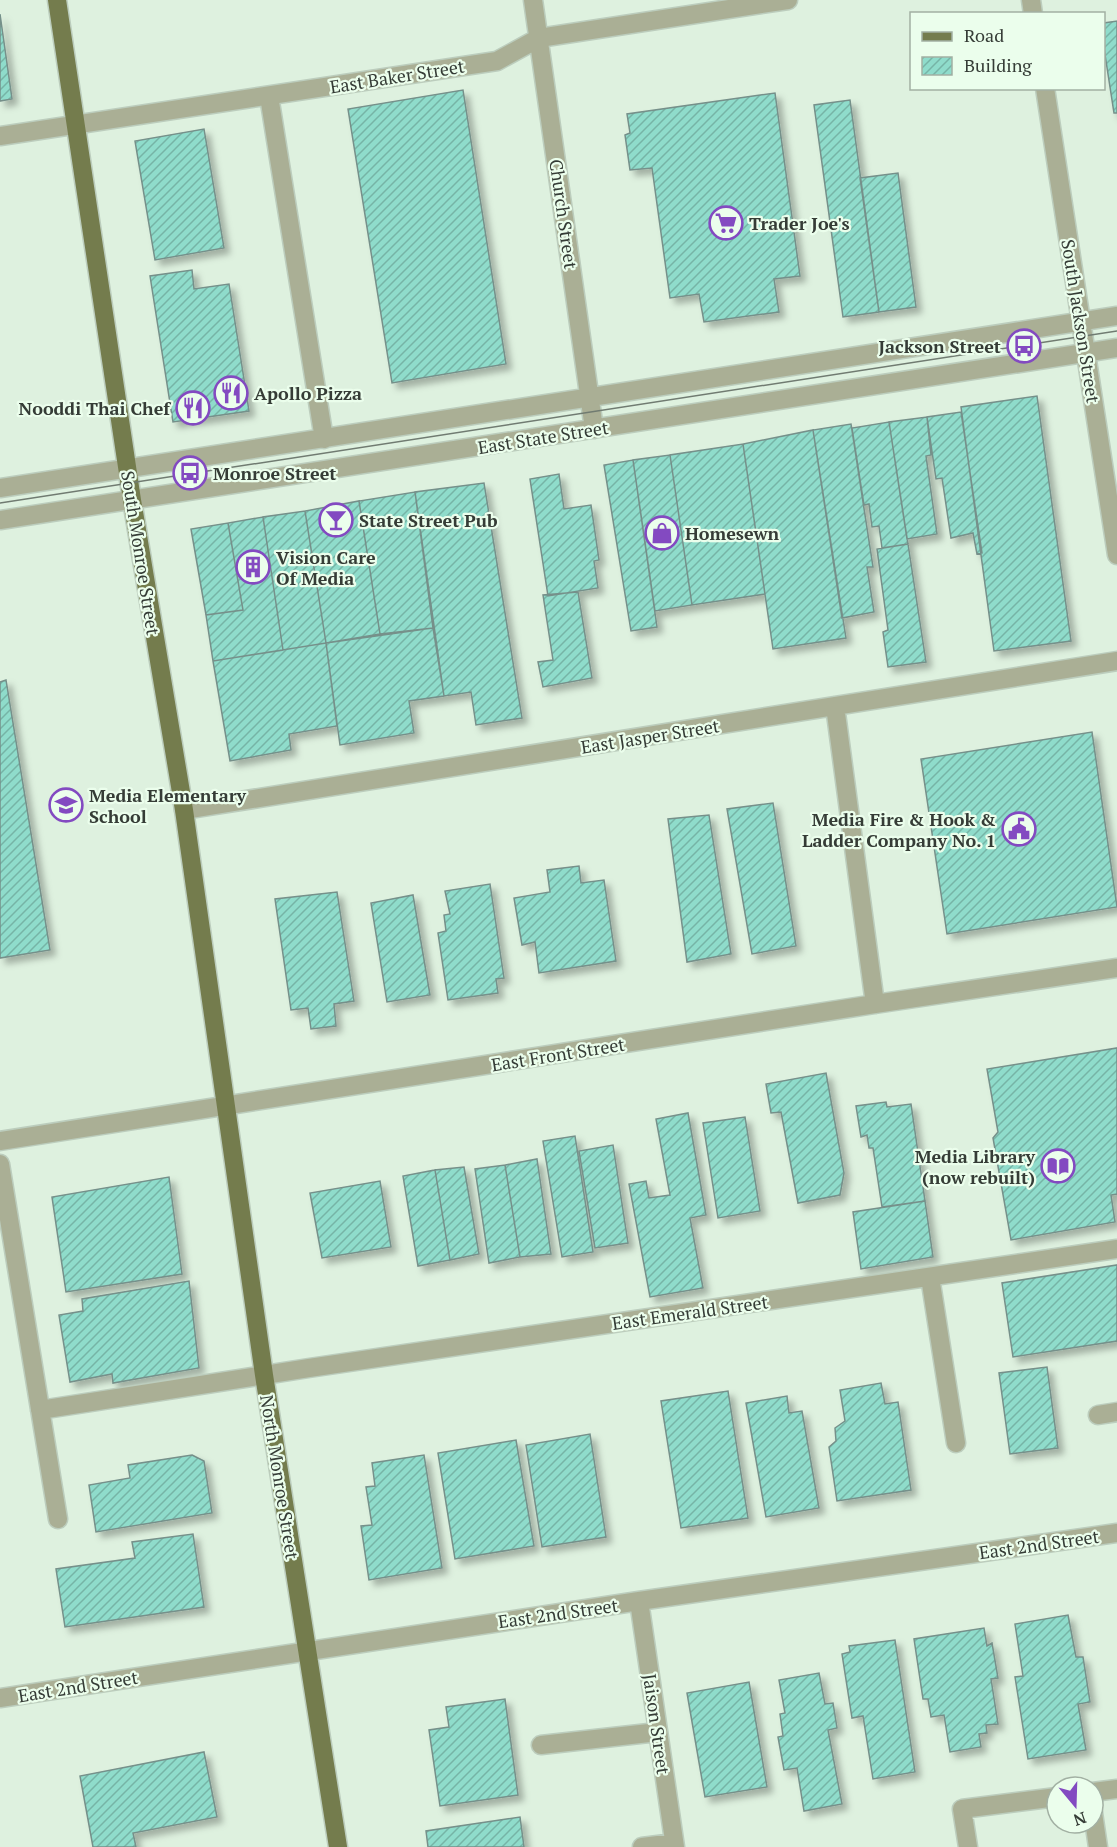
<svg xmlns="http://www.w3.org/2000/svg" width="1117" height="1847" font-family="'PT Serif',serif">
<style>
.building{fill:url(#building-hatch);stroke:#76908a;stroke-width:1.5;filter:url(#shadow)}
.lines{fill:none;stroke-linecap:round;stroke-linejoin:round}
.minor-casing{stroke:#bccdbd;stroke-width:21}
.major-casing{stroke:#bccdbd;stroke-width:21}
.minor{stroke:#aaaf95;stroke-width:18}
.major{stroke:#747c4d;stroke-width:18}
.tram{stroke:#707b71;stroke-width:1.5}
.labels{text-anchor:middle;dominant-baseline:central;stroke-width:4.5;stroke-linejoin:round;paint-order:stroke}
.street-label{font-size:18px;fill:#353c36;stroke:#ebfeec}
.poi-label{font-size:18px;font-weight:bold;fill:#353c36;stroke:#ebfeec;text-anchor:start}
</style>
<defs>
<pattern id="building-hatch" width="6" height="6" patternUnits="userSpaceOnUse" patternTransform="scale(1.5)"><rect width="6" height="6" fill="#8fdccb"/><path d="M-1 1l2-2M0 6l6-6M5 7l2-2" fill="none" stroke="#76b4a6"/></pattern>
<filter id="shadow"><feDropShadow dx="5.5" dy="5.5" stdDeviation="3" flood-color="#0004"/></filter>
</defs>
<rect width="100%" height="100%" fill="#def1df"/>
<path class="building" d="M 0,14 L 12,99 L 0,101 Z
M 1117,21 L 1117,113 L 1114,113 L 1104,48 L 1104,23 Z
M 463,90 L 506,364 L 392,383 L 348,109 Z
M 775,93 L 800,276 L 774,279 L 779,312 L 704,322 L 699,294 L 670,298 L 652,168 L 630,170 L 625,135 L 630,133 L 627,114 Z
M 850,100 L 879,312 L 843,317 L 814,105 Z
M 204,129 L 224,248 L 155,260 L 135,141 Z
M 898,173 L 916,307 L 879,312 L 860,178 Z
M 192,270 L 194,289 L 229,284 L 249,411 L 173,422 L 150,276 Z
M 1037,396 L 1071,641 L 994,651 L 961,407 Z
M 961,412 L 982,553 L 977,554 L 973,533 L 951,538 L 942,478 L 936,479 L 927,417 Z
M 927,417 L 931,455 L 926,456 L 937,534 L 907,539 L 889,422 Z
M 889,422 L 908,544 L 882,548 L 879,526 L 872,527 L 869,504 L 864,505 L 852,428 Z
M 851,424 L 873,567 L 867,567 L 874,612 L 842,618 L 813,430 Z
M 813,430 L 846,638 L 773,649 L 743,444 Z
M 743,444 L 765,594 L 692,605 L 670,455 Z
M 670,455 L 692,605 L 655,611 L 633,460 Z
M 633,460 L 657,627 L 631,631 L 604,465 Z
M 559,474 L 564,509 L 591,505 L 599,560 L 594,561 L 598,588 L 548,596 L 530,479 Z
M 484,483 L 522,718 L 476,725 L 471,692 L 444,696 L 415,492 Z
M 415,492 L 433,628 L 380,634 L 359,501 Z
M 359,501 L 380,634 L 326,643 L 305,511 Z
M 305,511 L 326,643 L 283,650 L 263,517 Z
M 263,517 L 283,650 L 213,661 L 206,615 L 243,610 L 228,523 Z
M 228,523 L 243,610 L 206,615 L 191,529 Z
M 908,544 L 926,662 L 888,667 L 883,632 L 888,630 L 877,549 Z
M 578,592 L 592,678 L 543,687 L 538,662 L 553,660 L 543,595 Z
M 433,628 L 444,696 L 409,701 L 414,733 L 340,745 L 326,643 Z
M 326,643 L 337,726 L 289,734 L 291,750 L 230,761 L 213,661 Z
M 6,680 L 50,950 L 0,958 L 0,682 Z
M 1092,732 L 1117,907 L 947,934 L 921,759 Z
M 773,803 L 796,946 L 752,954 L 727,809 Z
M 709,815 L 731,954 L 687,962 L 668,819 Z
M 579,866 L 581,883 L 604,880 L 616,961 L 539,973 L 535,942 L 522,945 L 514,898 L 550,892 L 547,870 Z
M 490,884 L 504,978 L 496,979 L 498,993 L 448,1000 L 438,933 L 446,931 L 444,915 L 450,914 L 445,891 Z
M 337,892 L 354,1001 L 334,1004 L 336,1026 L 311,1029 L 308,1008 L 291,1010 L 275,899 Z
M 413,895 L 430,995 L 387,1002 L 371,903 Z
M 1117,1048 L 1117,1194 L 1111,1195 L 1115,1222 L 1011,1240 L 993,1138 L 998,1132 L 987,1069 Z
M 826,1073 L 844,1173 L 840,1195 L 798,1203 L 781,1112 L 771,1113 L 766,1084 Z
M 886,1102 L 887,1107 L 911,1104 L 925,1201 L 882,1207 L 873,1148 L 869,1148 L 867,1135 L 861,1137 L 856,1106 Z
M 688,1113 L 706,1215 L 690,1218 L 703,1288 L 650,1297 L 629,1184 L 646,1181 L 649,1198 L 670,1195 L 656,1119 Z
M 745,1117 L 760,1211 L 718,1218 L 703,1123 Z
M 575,1136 L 593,1252 L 562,1257 L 543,1141 Z
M 613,1145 L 628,1243 L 595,1248 L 579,1151 Z
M 537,1159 L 551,1254 L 520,1257 L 505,1165 Z
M 505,1165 L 520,1257 L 489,1263 L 475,1169 Z
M 464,1167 L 479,1254 L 450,1260 L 435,1170 Z
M 435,1170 L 450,1260 L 418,1266 L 403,1176 Z
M 169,1177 L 182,1274 L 66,1292 L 52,1197 Z
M 380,1181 L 391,1247 L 322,1258 L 310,1193 Z
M 925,1201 L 933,1257 L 861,1269 L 853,1212 Z
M 1117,1265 L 1117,1341 L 1013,1357 L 1002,1283 Z
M 189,1281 L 199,1368 L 113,1383 L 112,1374 L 70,1382 L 59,1315 L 83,1311 L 82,1299 Z
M 1047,1367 L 1058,1448 L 1010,1454 L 999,1373 Z
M 881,1383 L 885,1404 L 898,1402 L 911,1490 L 837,1501 L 829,1447 L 836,1441 L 835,1428 L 845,1421 L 840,1390 Z
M 728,1391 L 748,1518 L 681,1528 L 661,1401 Z
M 787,1396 L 789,1413 L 802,1411 L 819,1508 L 766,1517 L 746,1403 Z
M 590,1434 L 606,1537 L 542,1547 L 526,1445 Z
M 516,1440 L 534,1546 L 455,1559 L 438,1453 Z
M 192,1455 L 204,1461 L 212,1513 L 96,1532 L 89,1485 L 130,1478 L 128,1465 Z
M 424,1455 L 442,1568 L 369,1580 L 361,1526 L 372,1525 L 366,1487 L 375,1486 L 372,1463 Z
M 193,1534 L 204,1607 L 65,1627 L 56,1569 L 135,1558 L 132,1542 Z
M 1068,1615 L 1076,1657 L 1083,1657 L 1090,1702 L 1078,1704 L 1086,1750 L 1028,1759 L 1015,1677 L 1023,1676 L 1015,1624 Z
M 984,1628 L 987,1646 L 992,1643 L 998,1678 L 991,1679 L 998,1724 L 986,1725 L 987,1733 L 979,1734 L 981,1747 L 950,1752 L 944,1715 L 931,1717 L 928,1699 L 923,1699 L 914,1639 Z
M 895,1640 L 915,1772 L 873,1779 L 863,1716 L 852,1718 L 842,1654 L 850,1652 L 849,1646 Z
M 819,1673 L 825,1704 L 833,1703 L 837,1728 L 828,1730 L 842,1804 L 804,1811 L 797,1768 L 784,1770 L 778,1737 L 783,1736 L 780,1714 L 785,1713 L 779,1680 Z
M 749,1682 L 767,1787 L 705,1797 L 687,1693 Z
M 505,1699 L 518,1795 L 440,1806 L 429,1730 L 449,1727 L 446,1707 Z
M 204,1752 L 217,1817 L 133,1833 L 136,1847 L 93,1847 L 80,1776 Z
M 520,1817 L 524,1847 L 428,1847 L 426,1831 Z"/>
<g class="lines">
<defs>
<path id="minor" d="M 533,0 L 594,429
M 1031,0 L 1033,14
M 1045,88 L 1117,555
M 269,96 L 324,439
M 0,136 L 497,61 L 539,38 L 788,0
M 0,488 L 1117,316
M 0,520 L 1117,348
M 835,706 L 875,1004
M 184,810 L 1117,661
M 0,1141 L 875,1004 L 1117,968
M 0,1164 L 58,1519
M 930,1277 L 956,1443
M 40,1410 L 309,1368 L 1117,1249
M 1098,1415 L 1117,1412
M 639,1601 L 675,1847
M 0,1698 L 639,1601 L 1117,1533
M 541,1745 L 658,1732
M 1093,1792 L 1117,1789
M 1093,1813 L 1098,1847
M 642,1847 L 674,1843
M 968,1847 L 962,1809 L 1057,1797"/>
<path id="major" d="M 57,0 L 132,500 L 184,810 L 264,1375 L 338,1847"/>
</defs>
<use href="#minor" class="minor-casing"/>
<use href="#major" class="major-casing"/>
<use href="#minor" class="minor"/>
<use href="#major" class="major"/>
<path class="tram" d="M 0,503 L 1117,331"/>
</g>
<defs>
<symbol id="supermarket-ring" viewBox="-11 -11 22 22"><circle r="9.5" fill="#ebfeec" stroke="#834ac1" stroke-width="1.5"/><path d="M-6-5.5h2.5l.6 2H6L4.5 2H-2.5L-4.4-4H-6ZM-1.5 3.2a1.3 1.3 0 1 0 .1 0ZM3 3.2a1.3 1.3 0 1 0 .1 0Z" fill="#834ac1"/></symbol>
<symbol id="bus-ring" viewBox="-11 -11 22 22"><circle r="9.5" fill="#ebfeec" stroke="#834ac1" stroke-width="1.5"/><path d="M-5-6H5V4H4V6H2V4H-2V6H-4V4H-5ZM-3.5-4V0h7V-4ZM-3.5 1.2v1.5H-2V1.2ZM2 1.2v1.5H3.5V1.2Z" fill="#834ac1"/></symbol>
<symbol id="restaurant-ring" viewBox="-11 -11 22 22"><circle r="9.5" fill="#ebfeec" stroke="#834ac1" stroke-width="1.5"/><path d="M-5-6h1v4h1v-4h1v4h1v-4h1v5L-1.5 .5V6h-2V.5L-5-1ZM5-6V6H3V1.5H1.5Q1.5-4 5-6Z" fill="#834ac1"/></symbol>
<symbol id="bar-ring" viewBox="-11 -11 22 22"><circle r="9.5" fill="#ebfeec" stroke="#834ac1" stroke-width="1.5"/><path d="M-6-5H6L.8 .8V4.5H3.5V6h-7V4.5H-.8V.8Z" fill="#834ac1"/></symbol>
<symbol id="shop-ring" viewBox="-11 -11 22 22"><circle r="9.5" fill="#ebfeec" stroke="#834ac1" stroke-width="1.5"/><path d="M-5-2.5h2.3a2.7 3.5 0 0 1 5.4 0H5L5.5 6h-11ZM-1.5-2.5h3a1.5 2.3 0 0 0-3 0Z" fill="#834ac1"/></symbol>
<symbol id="building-ring" viewBox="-11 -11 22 22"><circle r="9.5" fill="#ebfeec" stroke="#834ac1" stroke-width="1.5"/><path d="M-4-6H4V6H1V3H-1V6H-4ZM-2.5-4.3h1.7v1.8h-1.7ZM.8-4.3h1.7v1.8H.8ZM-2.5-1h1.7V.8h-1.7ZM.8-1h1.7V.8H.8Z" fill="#834ac1"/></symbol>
<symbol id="school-ring" viewBox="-11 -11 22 22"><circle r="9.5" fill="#ebfeec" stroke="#834ac1" stroke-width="1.5"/><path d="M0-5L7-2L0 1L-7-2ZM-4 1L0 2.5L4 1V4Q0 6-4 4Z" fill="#834ac1"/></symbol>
<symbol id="civic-ring" viewBox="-11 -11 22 22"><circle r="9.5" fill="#ebfeec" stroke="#834ac1" stroke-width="1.5"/><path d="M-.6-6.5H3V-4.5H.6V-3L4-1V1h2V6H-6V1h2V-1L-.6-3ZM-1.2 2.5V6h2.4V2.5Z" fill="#834ac1"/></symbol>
<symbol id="library-ring" viewBox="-11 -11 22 22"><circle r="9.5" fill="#ebfeec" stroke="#834ac1" stroke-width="1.5"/><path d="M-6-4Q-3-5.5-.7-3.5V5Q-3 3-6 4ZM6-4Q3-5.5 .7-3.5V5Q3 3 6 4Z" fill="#834ac1"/></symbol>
</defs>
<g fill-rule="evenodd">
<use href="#supermarket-ring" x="707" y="204" width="38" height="38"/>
<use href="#bus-ring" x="1005" y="327" width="38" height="38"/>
<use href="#restaurant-ring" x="212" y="374" width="38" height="38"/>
<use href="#restaurant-ring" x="174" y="389" width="38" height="38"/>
<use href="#bus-ring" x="171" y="454" width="38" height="38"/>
<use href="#bar-ring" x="317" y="501" width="38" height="38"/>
<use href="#shop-ring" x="643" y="514" width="38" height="38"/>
<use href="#building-ring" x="234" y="548" width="38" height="38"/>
<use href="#school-ring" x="47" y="786" width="38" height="38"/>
<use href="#civic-ring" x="1000" y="810" width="38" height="38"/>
<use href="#library-ring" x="1039" y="1147" width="38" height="38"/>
</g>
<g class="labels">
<g class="street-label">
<text transform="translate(397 76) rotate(-9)">East Baker Street</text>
<text transform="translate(564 214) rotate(82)">Church Street</text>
<text transform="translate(1081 321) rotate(81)">South Jackson Street</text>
<text transform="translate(543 437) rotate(-9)">East State Street</text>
<text transform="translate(141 553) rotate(81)">South Monroe Street</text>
<text transform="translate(650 736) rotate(-9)">East Jasper Street</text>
<text transform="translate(558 1054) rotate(-9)">East Front Street</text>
<text transform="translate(690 1312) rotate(-8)">East Emerald Street</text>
<text transform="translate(280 1477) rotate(81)">North Monroe Street</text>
<text transform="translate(1039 1544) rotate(-8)">East 2nd Street</text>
<text transform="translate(558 1613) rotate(-8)">East 2nd Street</text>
<text transform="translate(78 1686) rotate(-9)">East 2nd Street</text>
<text transform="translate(657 1724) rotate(82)">Jaison Street</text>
</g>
<g class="poi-label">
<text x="749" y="223">Trader Joe's</text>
<text x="1001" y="346" text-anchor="end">Jackson Street</text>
<text x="254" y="393">Apollo Pizza</text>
<text x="170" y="408" text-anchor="end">Nooddi Thai Chef</text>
<text x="213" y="473">Monroe Street</text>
<text x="359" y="520">State Street Pub</text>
<text x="685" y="533">Homesewn</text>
<text x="276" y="557">Vision Care<tspan x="276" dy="21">Of Media</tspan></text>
<text x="89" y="795">Media Elementary<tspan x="89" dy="21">School</tspan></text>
<text x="996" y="819" text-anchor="end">Media Fire &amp; Hook &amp;<tspan x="996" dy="21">Ladder Company No. 1</tspan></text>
<text x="1035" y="1156" text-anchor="end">Media Library<tspan x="1035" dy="21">(now rebuilt)</tspan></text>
</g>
</g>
<rect x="910" y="12" width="195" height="78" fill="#ebfeec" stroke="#a2b0a3" stroke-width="1.5"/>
<rect x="922" y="32" width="30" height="9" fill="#747c4d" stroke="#a2b0a3" stroke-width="1.5"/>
<text x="964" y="42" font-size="18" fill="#353c36">Road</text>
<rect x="922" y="57" width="30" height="18" fill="url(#building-hatch)" stroke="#a2b0a3" stroke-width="1.5"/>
<text x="964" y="72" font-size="18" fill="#353c36">Building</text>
<g transform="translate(1075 1805) rotate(161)"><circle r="28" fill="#ebfeec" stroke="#a2b0a3" stroke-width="1.5"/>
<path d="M0-4.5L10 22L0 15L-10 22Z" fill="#834ac1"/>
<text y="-9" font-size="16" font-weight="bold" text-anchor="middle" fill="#353c36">N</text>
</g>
</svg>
